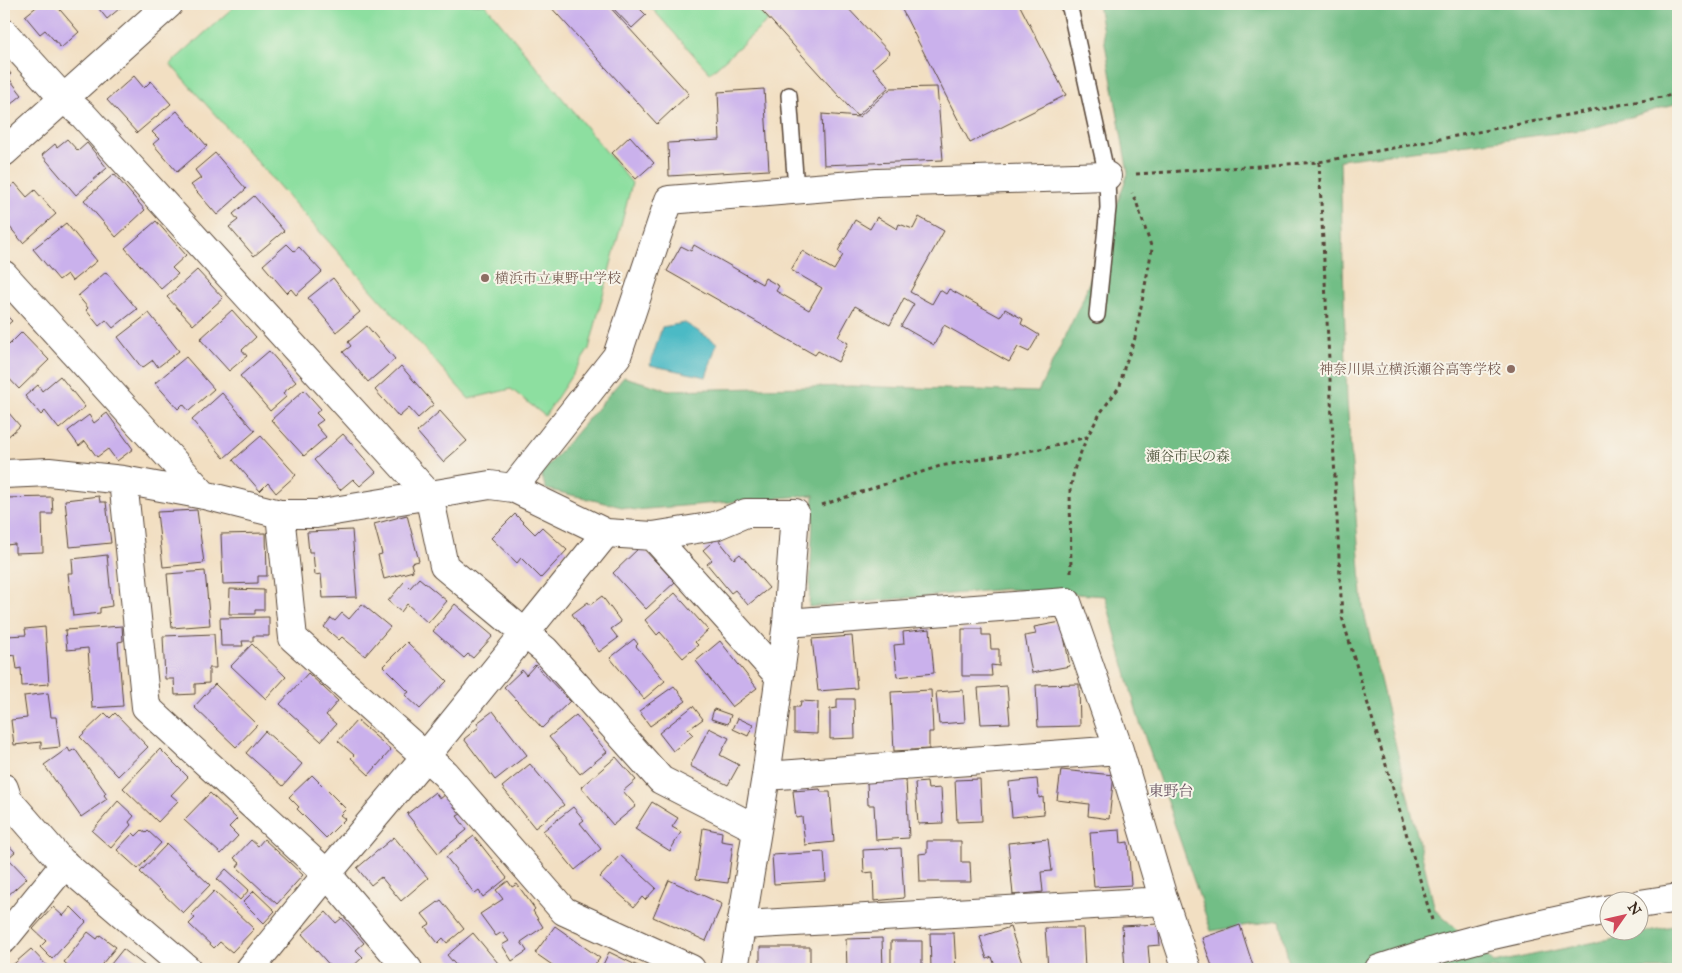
<svg xmlns="http://www.w3.org/2000/svg" width="1682" height="973" font-family="'IM FELL Great Primer','Noto Serif JP',serif">
<style>
.green{fill:#8ddfa0;stroke:#64845f}
.forest{fill:#72be86;stroke:#567452}
.water{fill:#4cbac5;stroke:#447272}
.building{fill:#cab1ec}
.lines{fill:none;stroke-linecap:round;stroke-linejoin:round}
.service-casing{stroke:#564537;stroke-width:18}
.minor-casing{stroke:#564537;stroke-width:30}
.path{stroke:#564537;stroke-width:3;stroke-dasharray:4 4;stroke-linecap:butt}
.service{stroke:#fff;stroke-width:15}
.minor{stroke:#fff;stroke-width:28}
.education-dot{fill:#8d6e63;stroke:#f7f3e8;stroke-width:2}
.labels{text-anchor:middle;dominant-baseline:central;stroke-width:4;stroke-linejoin:round;paint-order:stroke}
.education-label{font-size:14px;fill:#785e54;stroke:#f7f3e8;text-anchor:start}
.park-label{font-size:14px;fill:#50573e;stroke:#f7f3e8}
.neighbourhood-label{font-size:15px;fill:#6d5966;stroke:#f7f3e8}
</style>
<rect width="100%" height="100%" fill="#f7f3e8"/>
<filter id="ink" filterUnits="userSpaceOnUse"><feTurbulence type="fractalNoise" baseFrequency=".02" numOctaves="2"/><feDisplacementMap in="SourceGraphic" scale="10" xChannelSelector="R" yChannelSelector="G"/><feConvolveMatrix kernelMatrix="1 2 1 2 8 2 1 2 1" color-interpolation-filters="sRGB"/></filter>
<filter id="wash" filterUnits="userSpaceOnUse"><feTurbulence type="fractalNoise" baseFrequency=".0096" numOctaves="4" result="noise"/><feDisplacementMap in="SourceGraphic" scale="20" xChannelSelector="R" yChannelSelector="G"/><feGaussianBlur stdDeviation="1.12" result="paint"/><feColorMatrix in="noise" values="0 0 0 0 0 0 0 0 0 0 0 0 0 0 0 0 0 1.4 0 .05"/><feComposite in="paint" operator="in"/></filter>
<g filter="url(#wash)">
<rect width="100%" height="100%" fill="#f2dfc2"/>
<path class="green" d="M 237,4 L 485,4 L 632,183 L 589,349 L 545,416 L 511,389 L 469,399 L 170,64 Z
M 648,4 L 752,4 L 768,21 L 710,73 Z"/>
<path class="forest" d="M 1098,4 L 1678,4 L 1678,103 L 1589,129 L 1340,160 L 1347,401 L 1363,608 L 1435,910 L 1494,963 L 1678,925 L 1678,969 L 1290,969 L 1280,920 L 1211,931 L 1139,720 L 1105,596 L 1006,589 L 809,607 L 814,495 L 635,510 L 546,489 L 541,474 L 624,377 L 669,390 L 852,386 L 1038,392 L 1083,299 L 1128,173 Z"/>
<path class="water" d="M 685,323 L 717,343 L 706,377 L 650,365 L 662,327 Z"/>
<g id="blocks">
<path class="building" d="M 40,4 L 55,4 L 79,32 L 61,48 L 45,30 L 40,34 L 25,16 Z
M 95,4 L 125,4 L 107,19 Z
M 548,4 L 607,4 L 689,94 L 657,124 Z
M 609,4 L 635,4 L 646,15 L 632,28 Z
M 756,4 L 814,4 L 815,5 L 817,4 L 844,4 L 890,53 L 873,68 L 889,87 L 857,116 Z
M 899,4 L 1019,4 L 1066,95 L 970,143 Z
M 4,65 L 11,74 L 8,77 L 22,95 L 4,110 Z
M 134,76 L 144,88 L 151,81 L 171,104 L 137,133 L 107,100 Z
M 937,87 L 943,160 L 824,165 L 822,114 L 859,117 L 891,88 Z
M 764,89 L 769,170 L 669,176 L 668,143 L 720,140 L 718,92 Z
M 177,111 L 207,146 L 177,172 L 153,144 L 159,139 L 152,132 Z
M 630,136 L 654,163 L 636,179 L 612,153 Z
M 67,139 L 78,151 L 87,143 L 107,168 L 76,195 L 42,155 L 55,144 L 57,147 Z
M 215,153 L 246,189 L 217,215 L 191,185 L 201,178 L 195,170 Z
M 114,174 L 145,210 L 116,237 L 84,200 Z
M 15,183 L 27,197 L 35,190 L 56,214 L 23,243 L 4,220 L 4,193 Z
M 254,196 L 284,231 L 254,256 L 229,227 L 238,220 L 233,214 Z
M 877,217 L 897,229 L 899,224 L 913,229 L 919,217 L 944,231 L 910,292 L 932,304 L 940,290 L 946,294 L 949,289 L 1000,317 L 1005,309 L 1023,319 L 1021,324 L 1039,335 L 1029,352 L 1018,347 L 1009,362 L 944,325 L 934,345 L 901,326 L 914,304 L 904,298 L 890,325 L 855,306 L 838,337 L 848,343 L 838,362 L 818,351 L 815,355 L 667,271 L 681,246 L 691,251 L 694,245 L 762,284 L 765,278 L 779,286 L 776,291 L 809,310 L 822,288 L 791,270 L 802,251 L 834,270 L 843,255 L 838,251 L 855,220 L 870,229 Z
M 156,221 L 186,255 L 172,268 L 178,274 L 161,289 L 125,248 Z
M 66,223 L 97,261 L 72,281 L 67,274 L 59,280 L 33,249 Z
M 287,244 L 294,251 L 299,247 L 322,272 L 296,295 L 291,289 L 287,293 L 263,265 Z
M 197,270 L 223,298 L 193,325 L 167,297 Z
M 106,272 L 137,309 L 113,328 L 106,320 L 99,326 L 86,310 L 88,308 L 78,296 Z
M 333,278 L 360,312 L 336,332 L 308,298 Z
M 232,310 L 256,337 L 242,350 L 247,356 L 229,371 L 200,339 Z
M 4,313 L 12,321 L 4,328 Z
M 149,313 L 179,351 L 158,367 L 153,360 L 142,368 L 118,337 Z
M 367,326 L 395,359 L 368,382 L 343,352 L 351,346 L 348,342 Z
M 22,332 L 49,360 L 19,389 L 4,373 L 4,343 L 6,341 L 9,345 Z
M 269,351 L 296,382 L 283,393 L 286,397 L 270,411 L 240,376 Z
M 186,357 L 214,389 L 189,411 L 183,404 L 178,409 L 155,383 Z
M 401,366 L 434,404 L 418,418 L 409,408 L 399,417 L 375,390 Z
M 60,376 L 85,407 L 59,429 L 45,411 L 41,415 L 25,396 L 38,385 L 42,391 Z
M 304,390 L 321,409 L 316,413 L 323,420 L 316,425 L 326,437 L 304,456 L 271,420 Z
M 222,393 L 255,431 L 224,458 L 192,420 Z
M 440,411 L 467,441 L 443,462 L 417,432 Z
M 8,412 L 20,426 L 4,440 L 4,416 Z
M 107,413 L 133,449 L 117,461 L 108,449 L 97,457 L 85,441 L 79,446 L 68,431 L 89,415 L 94,423 Z
M 343,434 L 376,472 L 360,486 L 353,479 L 340,490 L 314,460 Z
M 261,436 L 296,475 L 276,493 L 268,483 L 260,491 L 233,460 Z
M 99,496 L 100,502 L 106,502 L 111,543 L 70,547 L 65,500 Z
M 52,497 L 53,514 L 42,514 L 43,552 L 15,553 L 15,544 L 6,545 L 4,498 Z
M 197,510 L 204,563 L 163,567 L 157,512 Z
M 515,514 L 535,534 L 542,527 L 567,550 L 541,578 L 521,558 L 517,563 L 491,538 Z
M 407,515 L 419,561 L 411,563 L 413,571 L 384,579 L 378,555 L 382,554 L 374,524 Z
M 352,530 L 357,597 L 323,598 L 321,574 L 315,575 L 313,552 L 309,552 L 307,532 Z
M 266,533 L 267,576 L 258,576 L 258,583 L 223,584 L 221,534 Z
M 717,538 L 734,559 L 740,554 L 769,588 L 748,605 L 735,590 L 731,593 L 707,564 L 712,560 L 703,550 Z
M 641,546 L 675,582 L 646,609 L 613,573 Z
M 107,555 L 112,606 L 100,608 L 100,613 L 73,616 L 68,573 L 73,573 L 72,559 Z
M 205,571 L 210,625 L 172,628 L 167,574 Z
M 419,578 L 447,601 L 428,623 L 407,604 L 401,612 L 388,601 L 404,582 L 410,588 Z
M 230,589 L 264,590 L 264,610 L 255,610 L 255,614 L 229,614 Z
M 675,593 L 708,630 L 695,642 L 698,645 L 683,658 L 660,632 L 657,635 L 645,620 Z
M 602,596 L 621,622 L 611,629 L 618,638 L 599,652 L 572,614 L 588,602 L 590,605 Z
M 362,604 L 390,627 L 365,656 L 342,637 L 339,640 L 324,627 L 331,618 L 335,621 L 342,613 L 349,619 Z
M 455,604 L 493,636 L 473,658 L 468,654 L 464,658 L 433,631 Z
M 269,617 L 269,636 L 253,636 L 253,641 L 242,641 L 243,646 L 221,646 L 220,618 Z
M 1061,622 L 1070,666 L 1032,673 L 1025,636 L 1036,634 L 1034,627 Z
M 122,626 L 123,641 L 118,642 L 123,706 L 92,708 L 88,648 L 67,650 L 65,630 Z
M 45,627 L 49,684 L 22,686 L 21,668 L 17,669 L 15,655 L 8,656 L 6,636 L 26,635 L 25,629 Z
M 930,629 L 934,673 L 897,677 L 894,645 L 904,644 L 903,632 Z
M 962,629 L 982,629 L 982,635 L 990,635 L 991,649 L 999,649 L 999,666 L 991,665 L 992,676 L 962,676 Z
M 214,634 L 216,668 L 209,668 L 209,683 L 195,684 L 195,694 L 175,695 L 174,679 L 165,679 L 163,636 Z
M 852,636 L 857,688 L 818,691 L 812,639 Z
M 634,639 L 638,644 L 636,646 L 665,681 L 644,699 L 610,658 Z
M 720,641 L 757,688 L 732,707 L 696,661 Z
M 407,642 L 447,681 L 420,709 L 405,695 L 409,692 L 383,666 Z
M 252,644 L 286,677 L 266,699 L 231,666 Z
M 535,665 L 570,701 L 542,728 L 504,687 L 522,670 L 526,675 Z
M 308,673 L 338,701 L 326,715 L 336,724 L 321,741 L 280,704 Z
M 215,684 L 257,725 L 236,747 L 194,707 Z
M 1079,684 L 1080,726 L 1038,727 L 1036,685 Z
M 674,686 L 686,701 L 650,726 L 639,711 Z
M 1007,686 L 1010,723 L 981,724 L 978,688 Z
M 931,690 L 933,732 L 929,732 L 929,749 L 894,751 L 891,692 Z
M 963,690 L 965,722 L 939,724 L 936,692 Z
M 48,693 L 51,717 L 56,717 L 60,747 L 41,749 L 41,742 L 14,745 L 11,720 L 27,718 L 24,696 Z
M 837,699 L 854,699 L 855,738 L 830,739 L 830,709 L 837,708 Z
M 801,701 L 818,702 L 817,734 L 794,733 L 794,707 L 800,707 Z
M 693,706 L 703,719 L 688,730 L 693,735 L 673,751 L 659,733 Z
M 714,709 L 731,715 L 728,724 L 711,719 Z
M 493,711 L 527,755 L 495,780 L 464,739 L 479,727 L 477,723 Z
M 105,713 L 110,718 L 115,713 L 148,747 L 118,776 L 80,737 Z
M 576,715 L 607,752 L 580,774 L 549,737 Z
M 738,718 L 753,725 L 748,736 L 733,729 Z
M 357,720 L 391,750 L 369,775 L 351,758 L 354,755 L 338,741 Z
M 709,728 L 729,738 L 720,755 L 739,765 L 728,785 L 690,766 Z
M 265,731 L 302,764 L 283,786 L 246,753 Z
M 68,748 L 70,752 L 75,749 L 106,793 L 104,795 L 107,799 L 81,817 L 44,765 Z
M 160,749 L 188,777 L 171,795 L 178,801 L 158,822 L 123,788 Z
M 616,757 L 636,780 L 623,791 L 636,806 L 613,825 L 581,787 Z
M 530,764 L 564,805 L 535,828 L 502,787 Z
M 1061,770 L 1114,775 L 1109,819 L 1088,816 L 1089,804 L 1057,800 Z
M 312,775 L 346,809 L 340,815 L 345,819 L 326,838 L 297,809 L 299,807 L 289,797 Z
M 980,779 L 982,821 L 957,822 L 955,780 Z
M 1037,779 L 1039,798 L 1043,797 L 1044,814 L 1012,817 L 1009,782 Z
M 906,780 L 909,838 L 876,840 L 874,805 L 868,805 L 867,782 Z
M 927,782 L 928,789 L 941,788 L 943,823 L 918,824 L 915,783 Z
M 820,789 L 821,792 L 830,792 L 834,842 L 805,845 L 802,817 L 796,818 L 793,791 Z
M 435,792 L 440,799 L 446,794 L 461,814 L 457,816 L 467,830 L 438,853 L 407,814 Z
M 210,793 L 237,819 L 229,827 L 238,836 L 221,854 L 184,820 Z
M 118,801 L 134,816 L 129,822 L 131,825 L 111,848 L 92,831 Z
M 652,802 L 678,818 L 672,827 L 681,832 L 670,851 L 635,829 Z
M 573,807 L 584,820 L 580,823 L 601,849 L 575,870 L 543,831 Z
M 703,828 L 722,832 L 721,841 L 733,843 L 728,883 L 696,879 Z
M 142,830 L 146,833 L 148,831 L 161,843 L 138,869 L 117,850 L 133,833 L 136,836 Z
M 1120,830 L 1121,843 L 1128,842 L 1131,885 L 1094,887 L 1090,832 Z
M 474,836 L 507,878 L 483,897 L 479,891 L 475,894 L 446,857 Z
M 394,837 L 428,878 L 401,901 L 381,877 L 371,885 L 357,868 Z
M 264,839 L 303,875 L 277,904 L 237,867 L 240,863 L 234,858 L 251,840 L 258,846 Z
M 1048,839 L 1052,871 L 1041,872 L 1043,892 L 1013,895 L 1008,843 Z
M 4,840 L 15,852 L 8,858 L 27,878 L 4,899 Z
M 927,841 L 961,841 L 961,862 L 970,862 L 971,882 L 920,882 L 919,854 L 927,853 Z
M 167,844 L 210,885 L 183,913 L 140,872 Z
M 901,848 L 904,898 L 874,901 L 873,872 L 864,873 L 863,850 Z
M 824,852 L 826,881 L 774,884 L 772,855 Z
M 620,855 L 656,888 L 645,900 L 642,897 L 634,907 L 600,877 Z
M 226,869 L 249,890 L 240,900 L 217,879 Z
M 669,880 L 722,904 L 706,941 L 653,917 Z
M 508,881 L 512,887 L 517,884 L 535,909 L 533,911 L 543,927 L 521,942 L 527,951 L 512,961 L 502,945 L 509,941 L 502,932 L 496,936 L 480,914 L 503,899 L 496,890 Z
M 214,891 L 254,929 L 232,952 L 220,942 L 214,948 L 189,924 L 195,918 L 191,915 Z
M 254,891 L 275,911 L 264,923 L 243,902 Z
M 441,900 L 464,929 L 447,943 L 443,938 L 438,943 L 425,927 L 430,924 L 422,914 Z
M 53,907 L 63,916 L 71,907 L 86,922 L 52,959 L 40,947 L 46,941 L 33,929 Z
M 326,912 L 336,923 L 342,918 L 364,943 L 356,950 L 363,957 L 350,969 L 333,969 L 302,934 Z
M 1158,924 L 1160,945 L 1148,946 L 1150,969 L 1125,969 L 1122,926 Z
M 1240,925 L 1254,969 L 1213,969 L 1202,938 Z
M 555,926 L 600,958 L 592,969 L 558,969 L 535,953 Z
M 1010,927 L 1024,969 L 996,969 L 992,957 L 987,959 L 980,937 Z
M 1045,928 L 1083,928 L 1085,969 L 1048,969 Z
M 88,932 L 97,939 L 100,935 L 116,947 L 98,969 L 72,969 L 64,962 Z
M 473,933 L 503,969 L 459,969 L 447,955 Z
M 930,933 L 954,933 L 956,969 L 931,969 Z
M 882,938 L 883,969 L 847,969 L 846,939 Z
M 891,941 L 922,941 L 922,969 L 891,969 Z
M 760,947 L 810,947 L 810,969 L 760,969 Z
M 31,949 L 50,969 L 8,969 Z
M 123,949 L 145,966 L 143,969 L 107,969 Z
M 609,952 L 644,969 L 601,969 Z"/>
</g>
</g>
<g filter="url(#ink)">
<use href="#blocks" fill-opacity="0" stroke="#564537" stroke-width="1"/>
<g class="lines">
<defs>
<path id="service" d="M 1067,4 L 1070,8 L 1107,176 L 1108,208 L 1097,315
M 789,95 L 796,189"/>
<path id="minor" d="M 4,33 L 64,99 L 83,115 L 429,495 L 444,566 L 545,650 L 661,780 L 757,829
M 4,152 L 169,4
M 4,275 L 204,495
M 4,474 L 49,472 L 123,480 L 204,495 L 280,514 L 316,514 L 490,485 L 513,488 L 606,533 L 653,536 L 715,526 L 746,513 L 795,513 L 787,623 L 766,776 L 734,969
M 123,480 L 146,707 L 327,874 L 408,969
M 513,488 L 617,356 L 669,200 L 877,183 L 1107,176
M 280,514 L 293,638 L 445,774 L 564,911 L 691,969
M 653,536 L 779,676
M 787,623 L 1067,602 L 1119,750 L 1164,901 L 1187,969
M 766,776 L 1119,750
M 4,788 L 8,800 L 62,862 L 187,969
M 1640,904 L 1678,898
M 742,925 L 1164,901
M 4,939 L 65,864
M 250,969 L 327,874 L 425,757 L 606,533
M 1379,969 L 1440,949 L 1488,936 L 1610,909"/>
</defs>
<use href="#service" class="service-casing"/>
<use href="#minor" class="minor-casing"/>
<path class="path" d="M 1319,162 L 1342,617 L 1432,920
M 1136,174 L 1319,162 L 1678,94
M 822,505 L 940,466 L 1051,447 L 1086,437
M 1071,573 L 1070,490 L 1075,467 L 1087,437 L 1101,412 L 1120,386 L 1124,368 L 1135,338 L 1152,249 L 1136,201 L 1132,193"/>
<use href="#service" class="service"/>
<use href="#minor" class="minor"/>
</g>
</g>
<g class="education-dot">
<circle cx="485" cy="278" r="5"/>
<circle cx="1511" cy="369" r="5"/>
</g>
<g class="labels">
<g class="education-label">
<text x="495" y="278">横浜市立東野中学校</text>
<text x="1501" y="369" text-anchor="end">神奈川県立横浜瀬谷高等学校</text>
</g>
<g class="park-label">
<text x="1188" y="456">瀬谷市民の森</text>
</g>
<g class="neighbourhood-label">
<text x="1171" y="791">東野台</text>
</g>
</g>
<rect width="1682" height="973" fill="none" stroke="#f7f3e8" stroke-width="20"/>
<g transform="translate(1624 916) rotate(56)"><circle r="24" fill="#f7f3e8" stroke="#aca397"/>
<path d="M0-4L9 19L0 12L-9 19Z" fill="#d1495b"/>
<text y="-8" font-size="14" font-weight="bold" text-anchor="middle" fill="#3b2a1e">N</text>
</g>
</svg>
